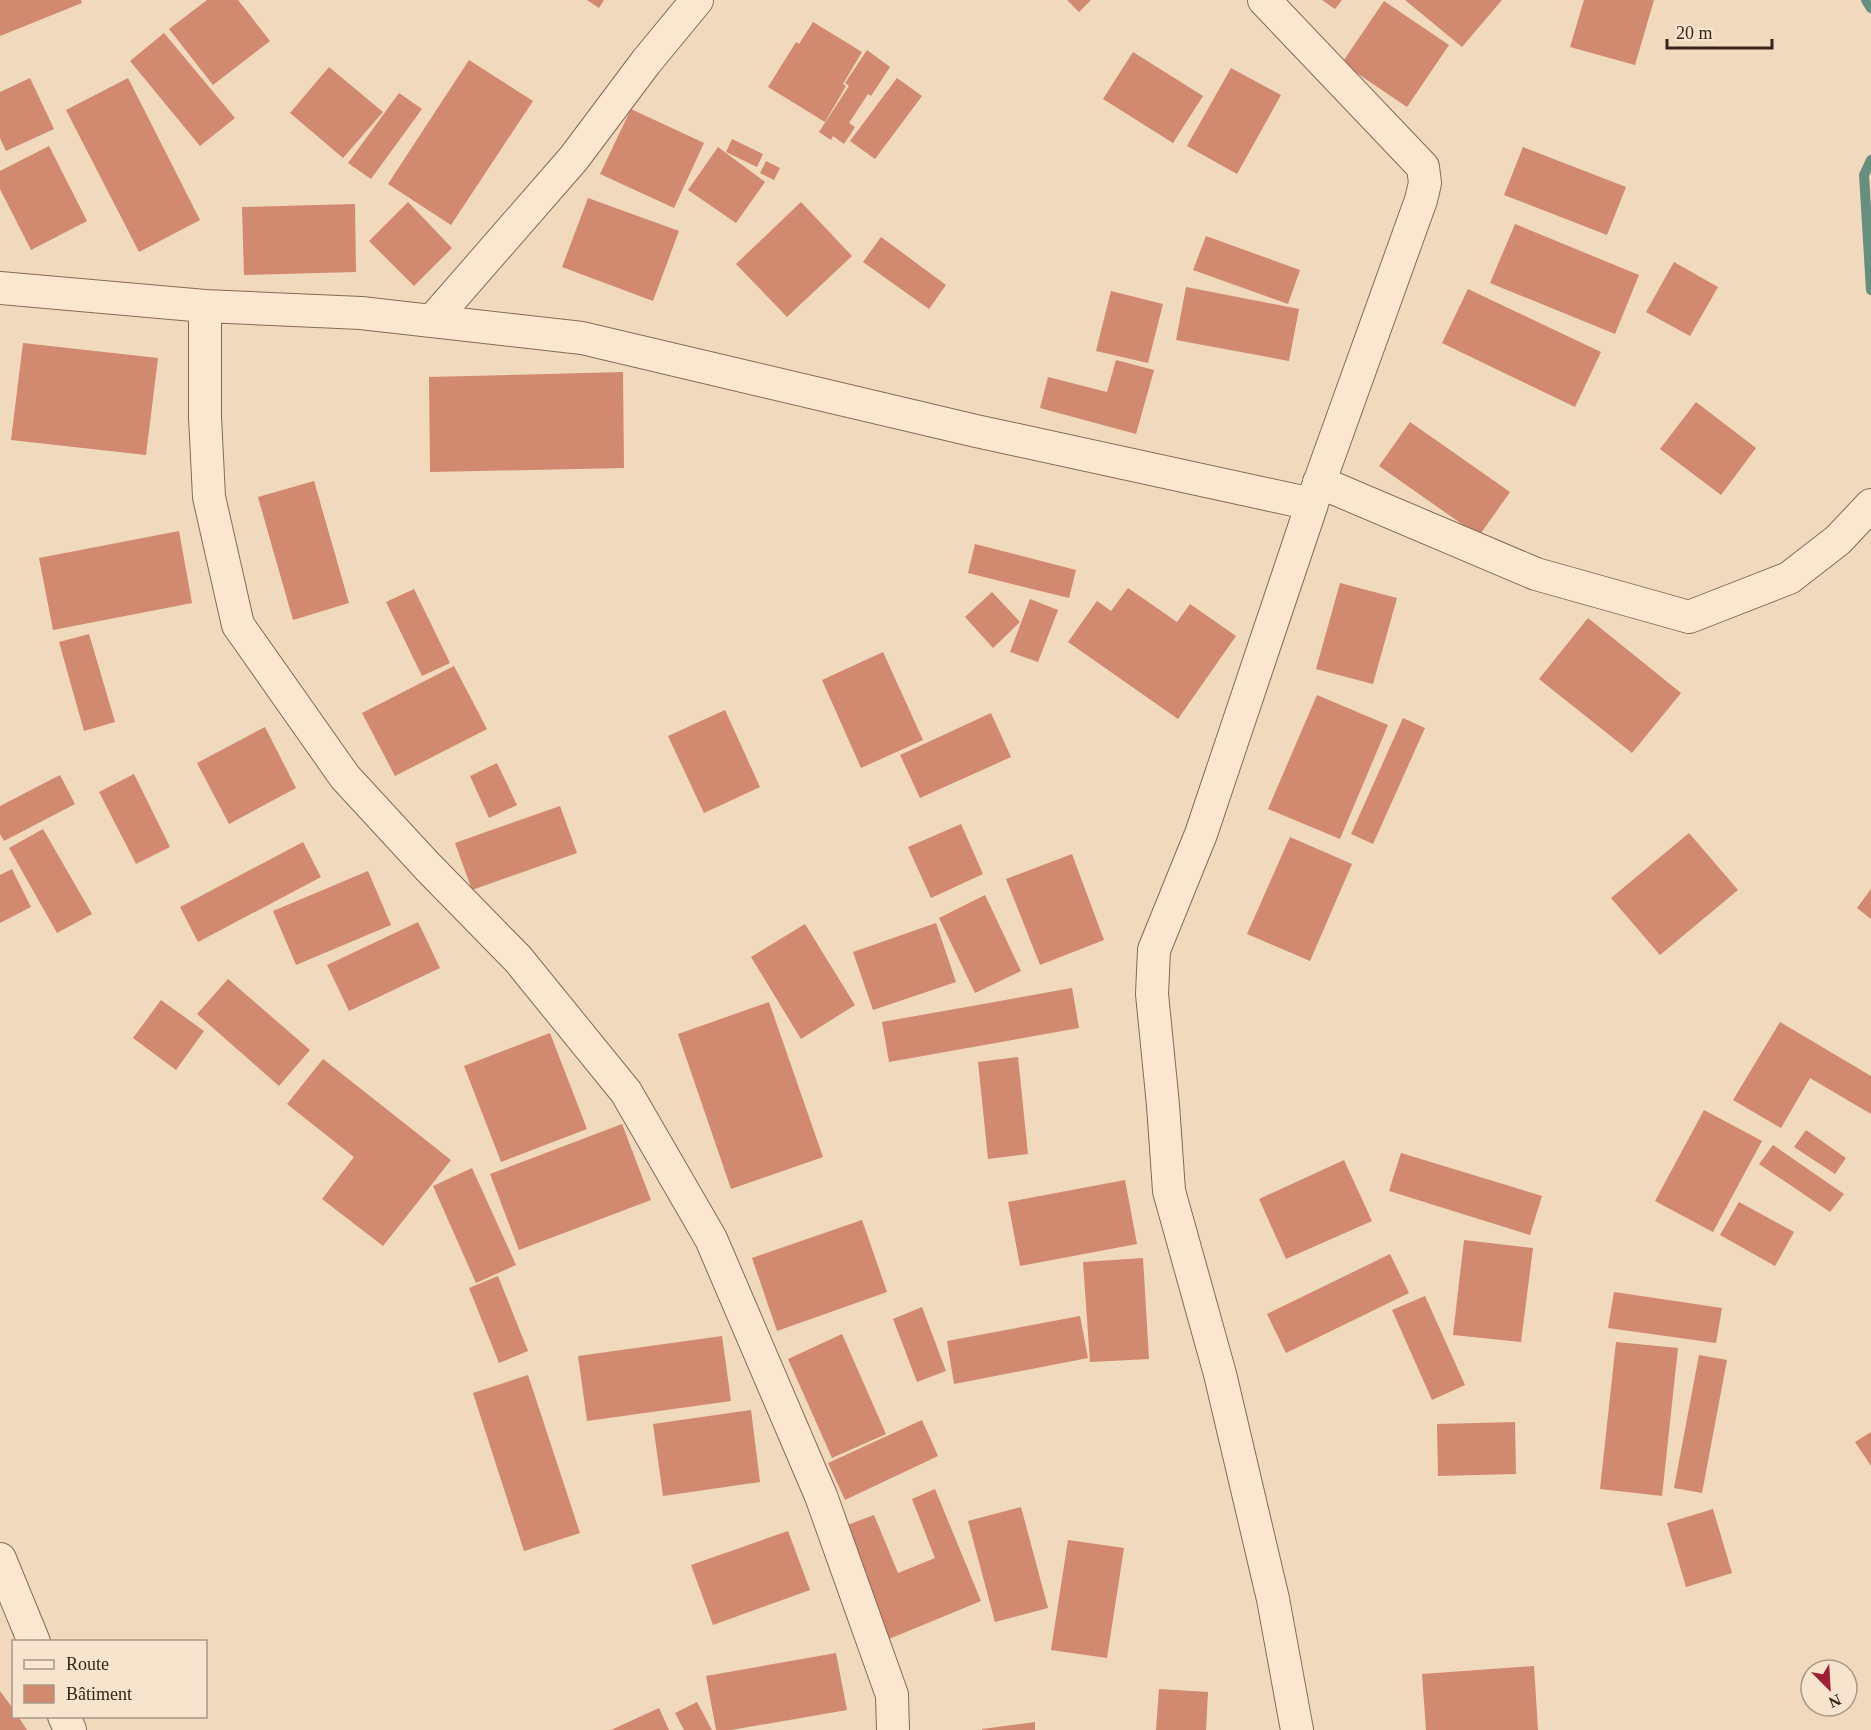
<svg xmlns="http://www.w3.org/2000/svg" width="1871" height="1730" font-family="'Times New Roman',serif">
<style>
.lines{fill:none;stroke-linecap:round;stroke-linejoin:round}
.stream{stroke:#678f7f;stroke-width:10}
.building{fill:#d1896f}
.street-casing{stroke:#896955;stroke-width:34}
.street{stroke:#fbe7cf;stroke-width:32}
</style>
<rect width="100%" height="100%" fill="#f0d9bc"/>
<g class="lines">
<path class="stream" d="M 1866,0 L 1871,8
M 1871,160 L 1864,175 L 1871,290"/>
</g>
<path class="building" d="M 0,0 L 81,0 L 82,3 L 0,36 Z
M 207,0 L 238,0 L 270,41 L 213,85 L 169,29 Z
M 587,0 L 604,0 L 599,8 Z
M 1067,0 L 1091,0 L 1079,12 Z
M 1322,0 L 1342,0 L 1335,9 Z
M 1405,0 L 1502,0 L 1462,47 Z
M 1584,0 L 1654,0 L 1635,65 L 1570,47 Z
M 1384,1 L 1449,45 L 1407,107 L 1342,63 Z
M 813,22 L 862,52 L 843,84 L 846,86 L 825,122 L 768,87 L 796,42 L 799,44 Z
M 164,33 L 235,118 L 200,146 L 130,61 Z
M 867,50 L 890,67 L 871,96 L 868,94 L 849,123 L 855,127 L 844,144 L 833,136 L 831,140 L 819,132 L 849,86 L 845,83 Z
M 1133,52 L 1203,96 L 1173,143 L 1103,99 Z
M 469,60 L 533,101 L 451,225 L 388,184 Z
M 329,67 L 383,112 L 343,158 L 290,113 Z
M 1231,68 L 1281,95 L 1237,174 L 1187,146 Z
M 30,78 L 54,129 L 6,151 L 0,138 L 0,92 Z
M 128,78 L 200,220 L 139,252 L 66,110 Z
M 897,78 L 922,96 L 875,159 L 850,141 Z
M 399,93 L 422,109 L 371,179 L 348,163 Z
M 631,109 L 704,143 L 674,208 L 600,174 Z
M 732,139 L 763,154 L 757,167 L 726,152 Z
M 49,146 L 87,221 L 31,250 L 0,189 L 0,171 Z
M 718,147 L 765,182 L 736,223 L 688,190 Z
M 1523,147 L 1626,187 L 1607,235 L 1504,195 Z
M 766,161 L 780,168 L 774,180 L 760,173 Z
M 588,198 L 679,231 L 653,301 L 562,267 Z
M 408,202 L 452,248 L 414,286 L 369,241 Z
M 801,202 L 852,256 L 787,317 L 736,264 Z
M 355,204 L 356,272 L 244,275 L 242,207 Z
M 1515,224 L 1639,275 L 1615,334 L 1490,283 Z
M 1206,236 L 1300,270 L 1288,304 L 1193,270 Z
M 881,237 L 946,285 L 929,309 L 863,262 Z
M 1674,262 L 1718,287 L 1690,336 L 1646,312 Z
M 1186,287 L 1299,309 L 1289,361 L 1176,340 Z
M 1468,289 L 1601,352 L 1575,407 L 1442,343 Z
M 1111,291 L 1163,304 L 1148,363 L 1096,351 Z
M 23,343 L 158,358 L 146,455 L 11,440 Z
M 1116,360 L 1154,370 L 1136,434 L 1040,408 L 1048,377 L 1107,392 Z
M 623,372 L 624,468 L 430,472 L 429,377 Z
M 1696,402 L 1756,448 L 1721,495 L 1660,449 Z
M 1410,422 L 1510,492 L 1479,536 L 1379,466 Z
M 314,481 L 349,603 L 293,620 L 258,497 Z
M 179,531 L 192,603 L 53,630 L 39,558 Z
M 975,544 L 1076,570 L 1069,598 L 968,573 Z
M 1340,583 L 1397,598 L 1373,684 L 1316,669 Z
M 1128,588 L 1177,622 L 1190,604 L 1236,636 L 1178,719 L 1068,642 L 1097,601 L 1111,611 Z
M 414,589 L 450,663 L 422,676 L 386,602 Z
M 992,592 L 1020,622 L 993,648 L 965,617 Z
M 1030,599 L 1058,610 L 1038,662 L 1010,652 Z
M 1588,618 L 1681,693 L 1632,753 L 1539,679 Z
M 89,634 L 115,722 L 84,731 L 59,642 Z
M 883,652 L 923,740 L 861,768 L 822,680 Z
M 454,666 L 487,729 L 395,776 L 362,713 Z
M 1317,695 L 1388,725 L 1340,839 L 1268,809 Z
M 725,710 L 760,787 L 704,813 L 668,736 Z
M 991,713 L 1011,757 L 920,798 L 900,755 Z
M 1403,718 L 1425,728 L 1373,844 L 1351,834 Z
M 265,727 L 296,788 L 229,824 L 197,763 Z
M 497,763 L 517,805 L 489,818 L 470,776 Z
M 134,774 L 170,847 L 136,864 L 99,792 Z
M 60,775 L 75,804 L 4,841 L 0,834 L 0,806 Z
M 560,806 L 577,853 L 472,890 L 455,843 Z
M 961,824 L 983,874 L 931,898 L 908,847 Z
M 43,829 L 92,914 L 57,933 L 9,848 Z
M 1689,833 L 1738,890 L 1660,955 L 1611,898 Z
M 1290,837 L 1352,864 L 1310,961 L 1247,934 Z
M 303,842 L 321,877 L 198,942 L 180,907 Z
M 1072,854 L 1104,940 L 1040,965 L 1006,879 Z
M 12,869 L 31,907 L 0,923 L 0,875 Z
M 368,871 L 391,925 L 296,965 L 273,911 Z
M 1871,889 L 1871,919 L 1857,908 Z
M 985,895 L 1021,971 L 975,993 L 939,918 Z
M 418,922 L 440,968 L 349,1011 L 327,965 Z
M 936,923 L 956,982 L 873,1010 L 853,952 Z
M 805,924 L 855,1005 L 801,1039 L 751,957 Z
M 228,979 L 310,1050 L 279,1086 L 197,1014 Z
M 1072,988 L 1079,1028 L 889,1062 L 882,1022 Z
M 161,1000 L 204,1031 L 176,1070 L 133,1038 Z
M 769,1002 L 823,1157 L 731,1189 L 678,1034 Z
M 1780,1022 L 1871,1076 L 1871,1114 L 1810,1078 L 1781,1128 L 1733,1100 Z
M 550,1033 L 587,1129 L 501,1162 L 464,1066 Z
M 1018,1057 L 1028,1154 L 988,1159 L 978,1062 Z
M 323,1059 L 451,1160 L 383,1246 L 322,1199 L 354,1157 L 287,1104 Z
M 1704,1110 L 1762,1141 L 1713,1232 L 1655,1201 Z
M 622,1124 L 651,1200 L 519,1250 L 490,1174 Z
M 1806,1130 L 1846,1158 L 1835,1174 L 1794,1147 Z
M 1773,1145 L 1844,1194 L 1830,1212 L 1759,1164 Z
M 1401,1153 L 1542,1196 L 1530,1235 L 1389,1191 Z
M 1344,1160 L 1372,1221 L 1286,1259 L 1259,1199 Z
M 472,1168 L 516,1265 L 476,1283 L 433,1186 Z
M 1125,1180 L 1137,1244 L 1020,1266 L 1008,1202 Z
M 1739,1202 L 1794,1232 L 1775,1266 L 1720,1235 Z
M 862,1220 L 887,1292 L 777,1331 L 752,1258 Z
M 1464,1240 L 1533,1248 L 1521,1342 L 1453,1335 Z
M 1390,1254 L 1409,1293 L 1286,1353 L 1267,1314 Z
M 1143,1258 L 1149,1359 L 1090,1362 L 1083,1262 Z
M 498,1276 L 528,1351 L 499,1363 L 469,1288 Z
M 1614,1292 L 1722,1308 L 1716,1343 L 1608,1328 Z
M 1425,1296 L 1465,1385 L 1432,1400 L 1392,1310 Z
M 922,1307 L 946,1371 L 917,1382 L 893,1319 Z
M 1080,1316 L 1088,1358 L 954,1384 L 947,1341 Z
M 842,1334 L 886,1434 L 832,1458 L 788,1359 Z
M 722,1336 L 731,1401 L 587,1421 L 578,1356 Z
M 1616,1342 L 1678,1348 L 1662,1496 L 1600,1489 Z
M 1699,1355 L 1727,1360 L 1702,1493 L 1674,1488 Z
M 528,1375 L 580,1533 L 524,1551 L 473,1393 Z
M 751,1410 L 760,1482 L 663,1496 L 653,1424 Z
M 922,1420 L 938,1456 L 845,1500 L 828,1463 Z
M 1515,1422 L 1516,1474 L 1438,1476 L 1437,1424 Z
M 1871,1432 L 1871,1466 L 1855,1442 Z
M 935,1489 L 981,1601 L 889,1639 L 842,1527 L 874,1515 L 898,1573 L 935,1558 L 912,1499 Z
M 1021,1507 L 1048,1608 L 995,1622 L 968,1521 Z
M 1713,1509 L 1732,1573 L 1686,1587 L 1667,1523 Z
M 788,1531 L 810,1590 L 713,1625 L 691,1565 Z
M 1068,1540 L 1124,1548 L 1107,1658 L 1051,1650 Z
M 836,1653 L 847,1710 L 731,1730 L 716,1730 L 706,1676 Z
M 1534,1666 L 1538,1730 L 1426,1730 L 1422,1674 Z
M 1159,1689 L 1208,1692 L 1206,1730 L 1156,1730 Z
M 0,1691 L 14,1710 L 14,1716 L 18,1716 L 27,1730 L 0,1730 Z
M 697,1702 L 712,1730 L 684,1730 L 675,1713 Z
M 659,1708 L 669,1730 L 611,1730 Z
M 1035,1722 L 1035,1730 L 982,1730 L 982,1729 Z"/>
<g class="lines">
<defs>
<path id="street" d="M 1264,0 L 1423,167 L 1425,183 L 1421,200 L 1312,503
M 0,288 L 205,306 L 361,313 L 582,338 L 976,431 L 1312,504 L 1201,834 L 1154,950 L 1152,994 L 1163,1105 L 1169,1191 L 1220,1374 L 1273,1599 L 1297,1730
M 205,306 L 205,417 L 209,497 L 238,625 L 345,777 L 428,867 L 518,959 L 626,1092 L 711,1239 L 821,1496 L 892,1695 L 893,1730
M 432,321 L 574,158 L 646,62 L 697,0
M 1319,482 L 1536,574 L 1689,617 L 1789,578 L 1838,540 L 1871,505
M 0,1559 L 34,1642
M 64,1716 L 70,1730"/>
</defs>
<use href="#street" class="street-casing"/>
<use href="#street" class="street"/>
</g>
<rect x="12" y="1640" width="195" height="78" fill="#f7e4cc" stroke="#aa9785" stroke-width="1.5"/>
<rect x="24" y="1660" width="30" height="9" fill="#fbe7cf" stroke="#aa9785" stroke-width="1.5"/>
<text x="66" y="1670" font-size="18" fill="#37241a">Route</text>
<rect x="24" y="1685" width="30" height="18" fill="#d1896f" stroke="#aa9785" stroke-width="1.5"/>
<text x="66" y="1700" font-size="18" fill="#37241a">Bâtiment</text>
<g transform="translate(1829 1688) rotate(156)"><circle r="28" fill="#f7e4cc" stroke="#aa9785" stroke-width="1.5"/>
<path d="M0-4.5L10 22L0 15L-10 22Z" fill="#9c2134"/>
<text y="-9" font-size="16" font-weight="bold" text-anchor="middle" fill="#37241a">N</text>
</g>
<path d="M1667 39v9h105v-9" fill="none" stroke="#37241a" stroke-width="3"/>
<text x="1676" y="39" font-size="18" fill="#37241a" stroke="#f7e4cc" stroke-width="4.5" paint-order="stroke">20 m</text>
</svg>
